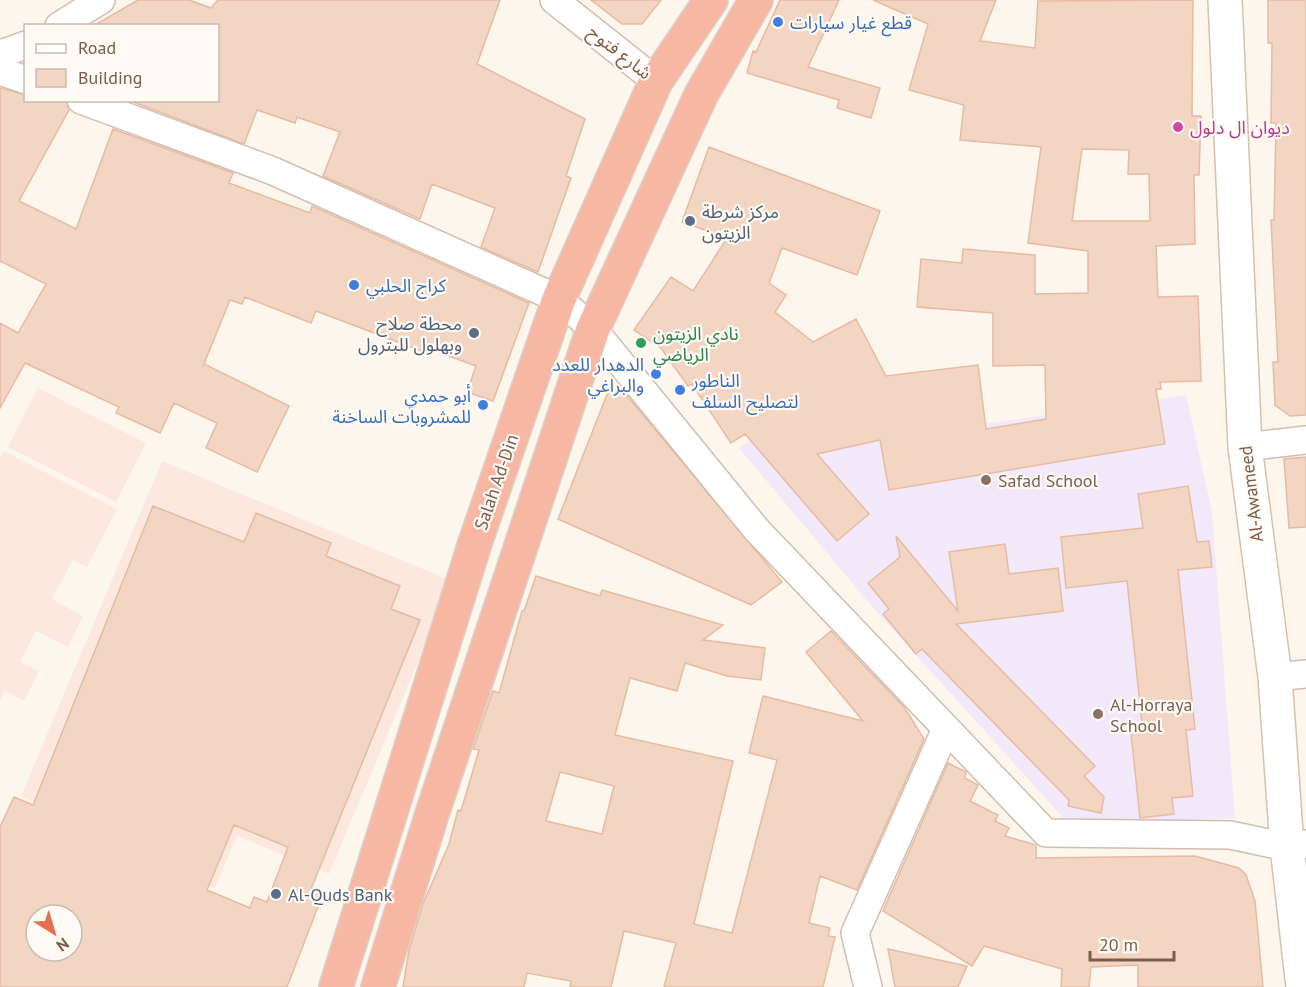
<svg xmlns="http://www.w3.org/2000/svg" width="1306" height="987" font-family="'PT Sans','Noto Sans Arabic',sans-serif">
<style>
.commercial{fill:#fde8e0}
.education{fill:#f3e8fa}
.building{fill:#f3d5c3;stroke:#e6bba3;stroke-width:1.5;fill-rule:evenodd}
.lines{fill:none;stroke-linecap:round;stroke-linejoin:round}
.street-casing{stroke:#d1beb0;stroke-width:30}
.secondary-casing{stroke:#d6c0b0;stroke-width:36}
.highway-casing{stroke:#dad1cd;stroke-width:36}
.street{stroke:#fff;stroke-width:27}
.secondary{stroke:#fff;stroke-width:33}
.highway{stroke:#f7b7a3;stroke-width:33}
.shop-dot{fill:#3f7fe0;stroke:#fffaf3;stroke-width:2}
.hotel-dot{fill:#d1479c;stroke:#fffaf3;stroke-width:2}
.service-dot{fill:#5c6f8a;stroke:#fffaf3;stroke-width:2}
.leisure-dot{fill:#2e9e5b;stroke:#fffaf3;stroke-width:2}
.education-dot{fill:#8d6e63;stroke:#fffaf3;stroke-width:2}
.labels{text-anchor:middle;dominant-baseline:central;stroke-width:4.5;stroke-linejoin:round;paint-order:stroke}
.shop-label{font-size:18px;fill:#366cbe;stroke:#fffaf3;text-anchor:start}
.street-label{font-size:18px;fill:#7a5c4d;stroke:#fffaf3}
.hotel-label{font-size:18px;fill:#b23c85;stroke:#fffaf3;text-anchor:start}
.service-label{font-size:18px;fill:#4e5e75;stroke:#fffaf3;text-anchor:start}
.leisure-label{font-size:18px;fill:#27864d;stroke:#fffaf3;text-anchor:start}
.education-label{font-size:18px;fill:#785e54;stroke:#fffaf3;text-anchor:start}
</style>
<rect width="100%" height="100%" fill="#fdf6ec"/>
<path class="commercial" d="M 38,388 L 146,443 L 116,502 L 8,447 Z
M 4,451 L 117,509 L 87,567 L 73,560 L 52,599 L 83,616 L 68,647 L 36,631 L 20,662 L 39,671 L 24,701 L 5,691 L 0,700 L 0,459 Z
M 162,461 L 452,581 L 329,874 L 237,836 L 215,888 L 118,848 L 121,838 L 21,796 Z"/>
<path class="education" d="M 1186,395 L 1212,512 L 1235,818 L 1070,825 L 875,610 L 739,448 L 789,415 L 899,436 Z"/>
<path class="building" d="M 138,0 L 189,0 L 211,8 L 218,0 L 500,0 L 477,64 L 585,119 L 566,176 L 571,178 L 538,272 L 481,247 L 495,208 L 432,184 L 420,219 L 323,176 L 340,132 L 297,117 L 295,123 L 257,110 L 244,144 L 128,100 L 218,100 L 218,26 L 93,26 Z
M 591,0 L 661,0 L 642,24 L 622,24 Z
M 780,0 L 839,0 L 808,67 L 880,88 L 871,118 L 837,108 L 839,100 L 747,73 L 753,51 L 756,52 Z
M 873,0 L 996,0 L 980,41 L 1035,48 L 1038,1 L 1193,0 L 1192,116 L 1201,116 L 1199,175 L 1194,175 L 1195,244 L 1156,246 L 1158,297 L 1198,296 L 1201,381 L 1160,382 L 1161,389 L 1156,389 L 1165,444 L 889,490 L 880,440 L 817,454 L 869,514 L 837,541 L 745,434 L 731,443 L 692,384 L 688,386 L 661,348 L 634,330 L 671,277 L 693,291 L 727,238 L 682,222 L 709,147 L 880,211 L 857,275 L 782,248 L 769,283 L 786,295 L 775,312 L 813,342 L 856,319 L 886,376 L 978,365 L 986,429 L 1046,419 L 1045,365 L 993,366 L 993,313 L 917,307 L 921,259 L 962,263 L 963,249 L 1035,255 L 1035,294 L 1088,293 L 1088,251 L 1028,243 L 1041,147 L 960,140 L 964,105 L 909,90 L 928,24 ZM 1082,149 L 1129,150 L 1128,174 L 1149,174 L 1150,221 L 1072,221 Z
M 1268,0 L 1306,0 L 1306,415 L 1290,416 L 1275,405 L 1273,362 L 1278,362 L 1271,220 L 1274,220 L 1276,123 L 1271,123 L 1272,43 L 1268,43 Z
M 0,88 L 26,95 L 26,100 L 66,100 L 69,110 L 19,201 L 76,229 L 113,129 L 233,173 L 229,183 L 310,213 L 312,206 L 529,303 L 493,401 L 467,392 L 476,366 L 425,347 L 424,352 L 316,311 L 311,323 L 245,297 L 242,304 L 230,300 L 204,364 L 289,406 L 257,472 L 206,448 L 217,423 L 174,403 L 160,433 L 116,413 L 119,407 L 25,363 L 0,408 L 0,323 L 18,333 L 46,284 L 0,261 Z
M 619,386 L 782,582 L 751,605 L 558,519 L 610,387 Z
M 1306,457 L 1306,527 L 1289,528 L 1284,459 Z
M 1188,486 L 1197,542 L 1209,541 L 1212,567 L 1178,570 L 1195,729 L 1186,730 L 1193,796 L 1172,798 L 1174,814 L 1140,818 L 1131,734 L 1143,733 L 1127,581 L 1066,588 L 1061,537 L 1143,528 L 1138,494 Z
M 153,506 L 244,542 L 256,513 L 331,543 L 326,556 L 400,586 L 391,609 L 420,620 L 311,889 L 323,894 L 287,987 L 0,987 L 0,827 L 14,797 L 33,805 ZM 234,825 L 288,847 L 267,902 L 254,897 L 250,908 L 207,890 ZM 36,915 L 72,915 L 72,951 L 36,951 Z
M 896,536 L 958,611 L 949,552 L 1005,544 L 1009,574 L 1058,568 L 1063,611 L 956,624 L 1095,766 L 1084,776 L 1104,797 L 1101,813 L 1068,806 L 1069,800 L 922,649 L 916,654 L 883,614 L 889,609 L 868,583 L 900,557 Z
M 536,576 L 600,596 L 602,590 L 723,625 L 703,640 L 765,648 L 761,680 L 727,676 L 685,663 L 677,691 L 630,678 L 615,735 L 733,761 L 694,924 L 732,933 L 777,760 L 749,753 L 763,696 L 863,721 L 806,652 L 831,631 L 904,707 L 924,739 L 857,890 L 820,876 L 809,923 L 830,928 L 828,936 L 835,937 L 823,987 L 664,987 L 676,943 L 624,931 L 611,987 L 570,987 L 571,981 L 527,973 L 524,987 L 403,987 L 409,950 L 423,904 L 449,844 L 458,810 L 461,811 L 479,750 L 473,749 L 493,691 L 499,693 L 522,611 L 524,611 ZM 560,772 L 614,786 L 602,834 L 546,821 Z
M 948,763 L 966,772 L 965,778 L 978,785 L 970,801 L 998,815 L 995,821 L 1009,828 L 1005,836 L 1036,845 L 1036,858 L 1195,856 L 1239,868 L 1246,875 L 1255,901 L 1263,987 L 1138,987 L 1138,965 L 1091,967 L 1089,987 L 1061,987 L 1062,969 L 984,946 L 972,966 L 883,911 Z
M 888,949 L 967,966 L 958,987 L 895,987 Z"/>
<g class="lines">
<defs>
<path id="street" d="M 554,0 L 656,81
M 59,26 L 101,0
M 0,54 L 26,45
M 0,71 L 26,80
M 81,100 L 273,171 L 559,299 L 593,329 L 756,529 L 1046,833 L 1230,835 L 1287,847 L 1306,844
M 1245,447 L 1306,440
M 1275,677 L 1306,674
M 868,987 L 855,933 L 946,729"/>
<path id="secondary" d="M 1225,0 L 1245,447 L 1275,677 L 1287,847 L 1303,987"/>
<path id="highway" d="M 336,987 L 475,543 L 559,299 L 656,81 L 711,0
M 378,987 L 433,811 L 593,329 L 701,95 L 756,0"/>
</defs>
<use href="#street" class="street-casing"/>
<use href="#secondary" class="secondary-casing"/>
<use href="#highway" class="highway-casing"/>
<use href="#street" class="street"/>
<use href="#secondary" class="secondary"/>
<use href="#highway" class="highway"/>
</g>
<g class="shop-dot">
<circle cx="778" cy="22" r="6"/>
<circle cx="354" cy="285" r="6"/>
<circle cx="656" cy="374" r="6"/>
<circle cx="680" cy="390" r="6"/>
<circle cx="483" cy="405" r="6"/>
</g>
<circle class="hotel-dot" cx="1178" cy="127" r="6"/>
<g class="service-dot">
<circle cx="690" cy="221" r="6"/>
<circle cx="474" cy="333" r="6"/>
<circle cx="276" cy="894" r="6"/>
</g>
<circle class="leisure-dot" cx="641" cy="343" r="6"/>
<g class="education-dot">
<circle cx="986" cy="480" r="6"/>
<circle cx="1098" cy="714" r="6"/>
</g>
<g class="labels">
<g class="shop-label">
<text x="790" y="22">قطع غيار سيارات</text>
<text x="366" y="285">كراج الحلبي</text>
<text x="644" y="364" text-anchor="end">الدهدار للعدد<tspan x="644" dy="21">والبراغي</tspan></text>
<text x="692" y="380">الناطور<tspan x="692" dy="21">لتصليح السلف</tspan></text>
<text x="471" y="395" text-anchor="end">أبو حمدي<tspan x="471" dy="21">للمشروبات الساخنة</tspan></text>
</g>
<g class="street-label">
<text transform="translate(620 52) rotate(38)">شارع فتوح</text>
<text transform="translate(496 482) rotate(-71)">Salah Ad-Din</text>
<text transform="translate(1251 494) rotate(-97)">Al-Awameed</text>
</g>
<g class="hotel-label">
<text x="1190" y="127">ديوان ال دلول</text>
</g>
<g class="service-label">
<text x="702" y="211">مركز شرطة<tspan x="702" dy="21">الزيتون</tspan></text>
<text x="462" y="323" text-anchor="end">محطة صلاح<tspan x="462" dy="21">وبهلول للبترول</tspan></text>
<text x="288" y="894">Al-Quds Bank</text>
</g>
<g class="leisure-label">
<text x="653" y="333">نادي الزيتون<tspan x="653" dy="21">الرياضي</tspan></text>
</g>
<g class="education-label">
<text x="998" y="480">Safad School</text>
<text x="1110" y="704">Al-Horraya<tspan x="1110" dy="21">School</tspan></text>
</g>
</g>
<rect x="24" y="24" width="195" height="78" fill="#fffaf3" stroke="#cabbb1" stroke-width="1.5"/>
<rect x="36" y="44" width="30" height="9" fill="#ffffff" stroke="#cabbb1" stroke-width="1.5"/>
<text x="78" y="54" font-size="18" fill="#7a5c4d">Road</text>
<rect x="36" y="69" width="30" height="18" fill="#f3d5c3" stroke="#cabbb1" stroke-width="1.5"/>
<text x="78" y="84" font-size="18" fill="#7a5c4d">Building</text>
<g transform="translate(54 933) rotate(143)"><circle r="28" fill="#fffaf3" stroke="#cabbb1" stroke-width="1.5"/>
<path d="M0-4.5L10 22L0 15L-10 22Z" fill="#e76f51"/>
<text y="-9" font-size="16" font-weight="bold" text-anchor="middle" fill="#7a5c4d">N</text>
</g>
<path d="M1090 951v9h84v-9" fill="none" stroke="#7a5c4d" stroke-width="3"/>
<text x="1099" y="951" font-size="18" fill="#7a5c4d" stroke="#fffaf3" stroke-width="4.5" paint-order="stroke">20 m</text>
</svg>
